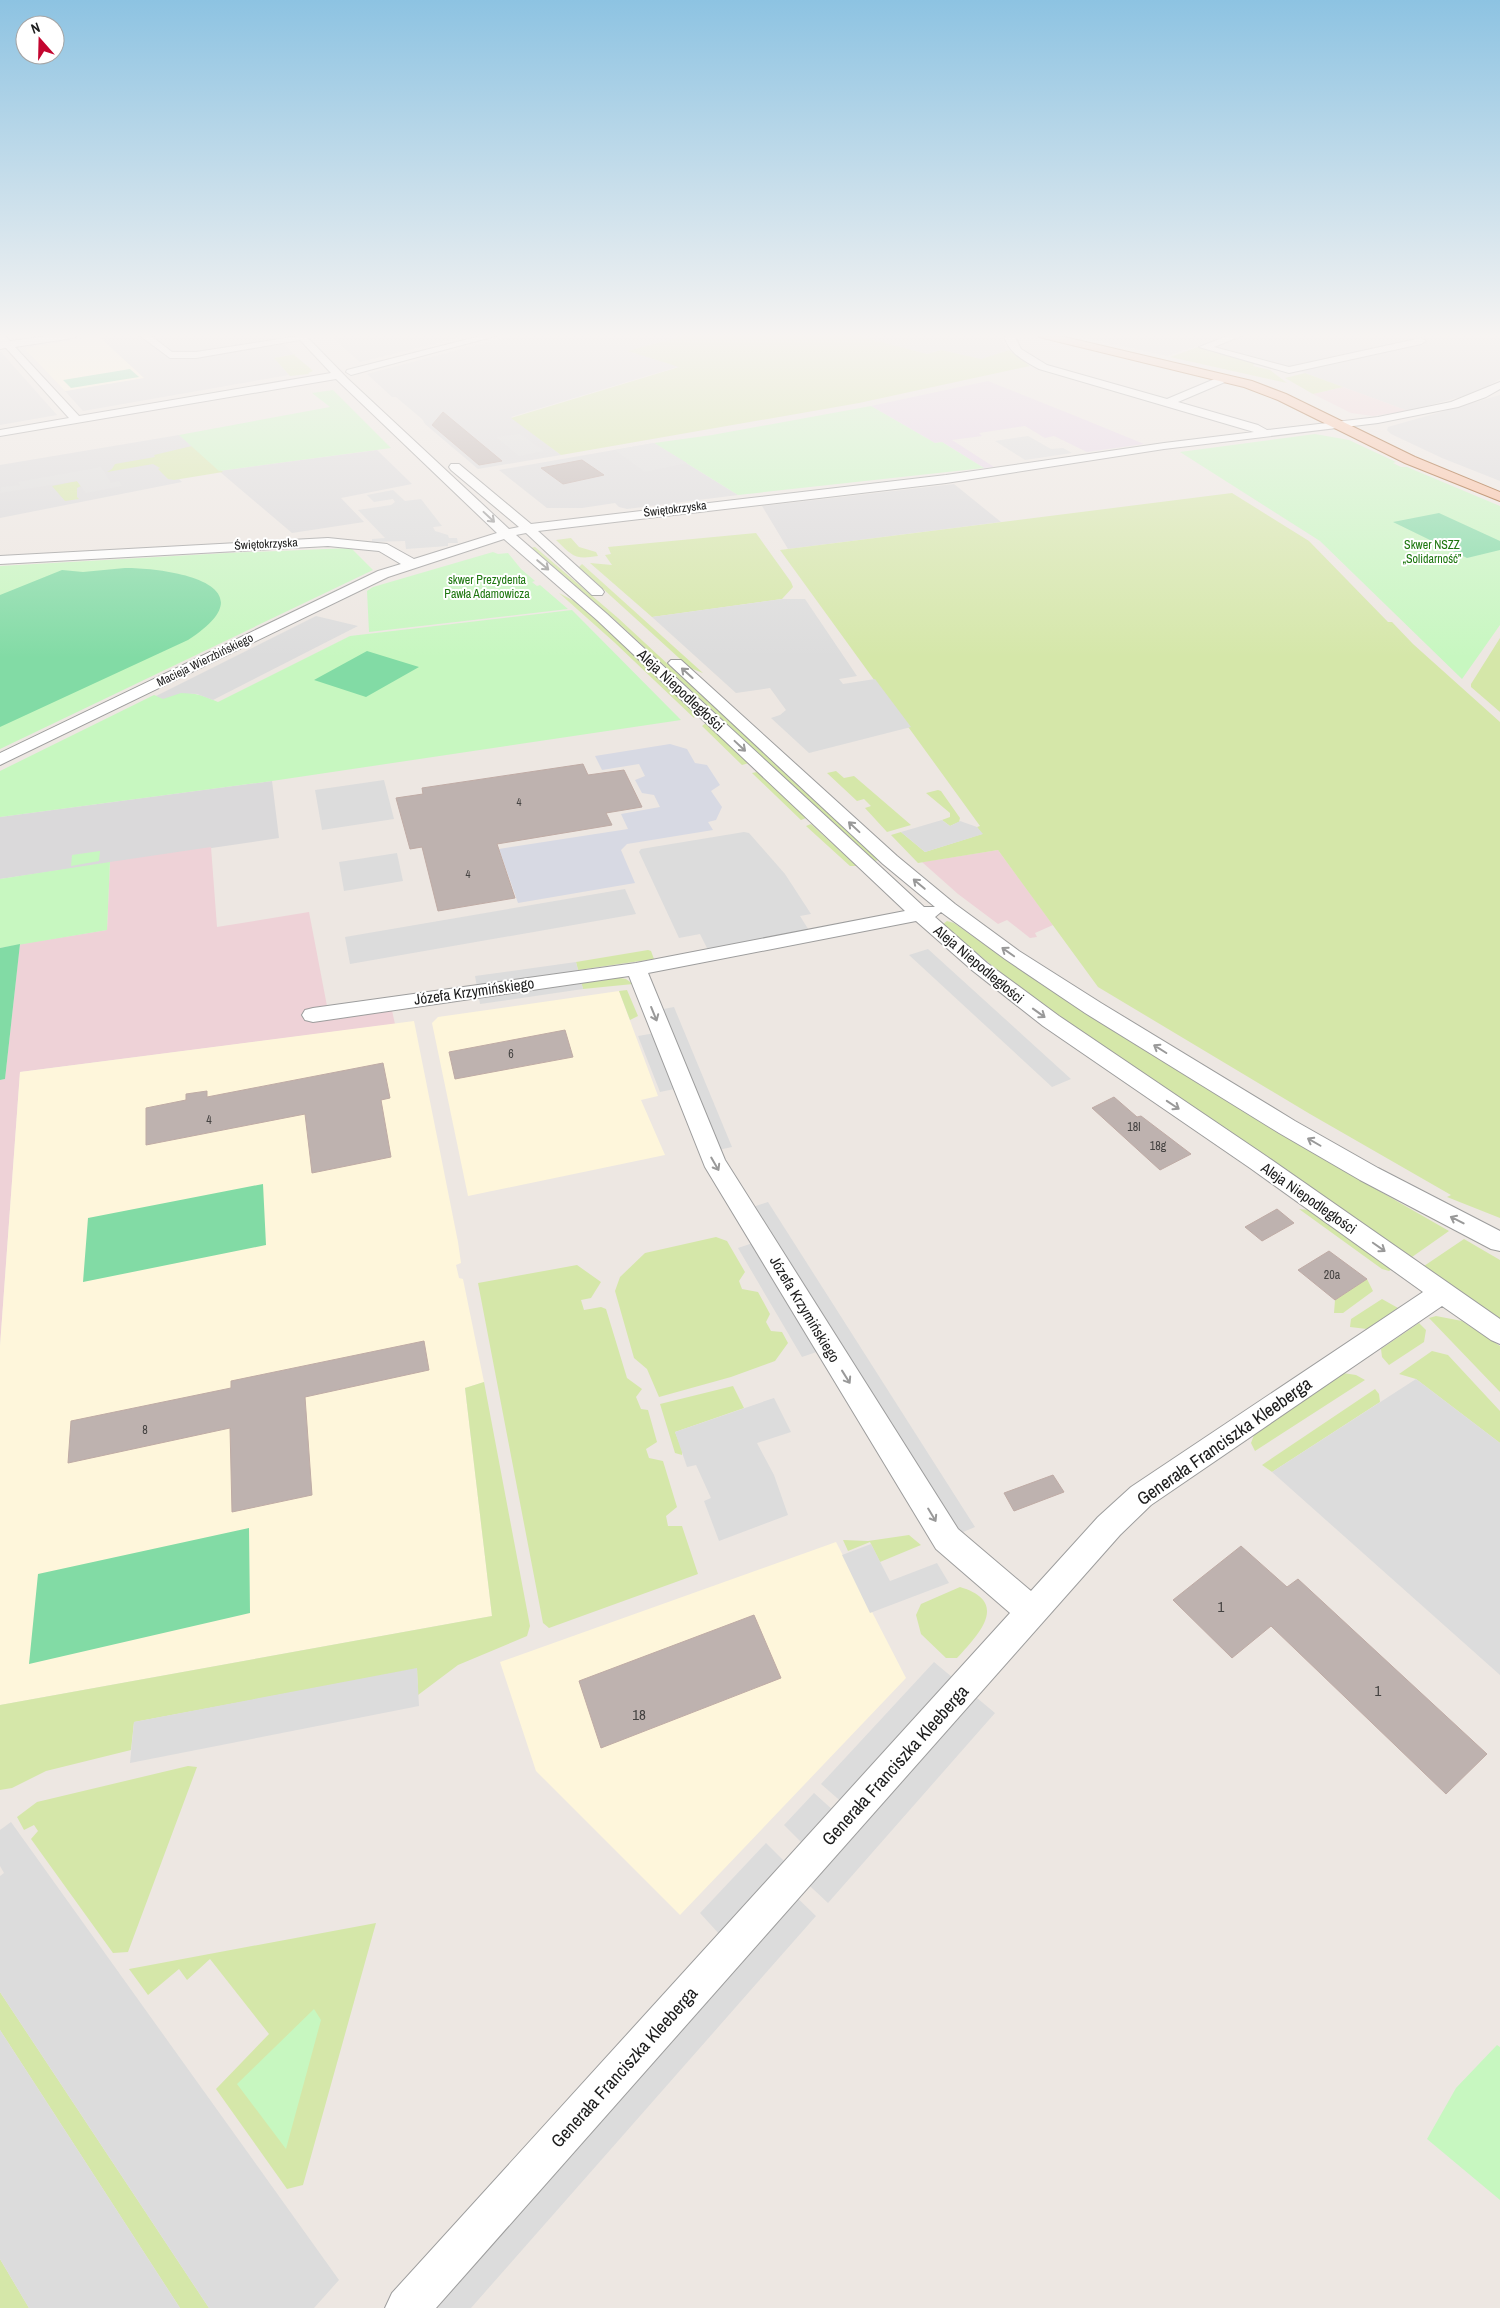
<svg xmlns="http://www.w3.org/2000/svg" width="1500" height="2308" font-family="'Archivo Narrow',sans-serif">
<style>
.residential{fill:#dad9da}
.commercial{fill:#eed2d7}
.industrial{fill:#e6d4e6}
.education{fill:#fef6db}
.grass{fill:#d5e7a9}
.park{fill:#c7f7c0}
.pitch{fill:#82dba5}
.parking{fill:#dcdcdc}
.plaza{fill:#d7d9e3}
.building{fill:#beb2af;stroke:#bfaba5}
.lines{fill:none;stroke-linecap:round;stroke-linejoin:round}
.minor-casing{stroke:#9d9d9d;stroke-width:2}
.major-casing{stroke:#904305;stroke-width:2}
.minor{fill:#fff;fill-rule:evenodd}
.major{fill:#f9bc9c;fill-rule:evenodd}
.oneway{stroke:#999}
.labels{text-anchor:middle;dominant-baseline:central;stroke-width:4;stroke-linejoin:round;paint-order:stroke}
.far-number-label{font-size:11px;fill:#444241}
.far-street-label{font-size:12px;fill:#1c1c1c;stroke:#fff}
.far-park-label{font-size:12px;fill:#1d760f;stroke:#fff}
.number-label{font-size:12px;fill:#444241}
.street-label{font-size:15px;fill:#1c1c1c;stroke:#fff}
.near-number-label{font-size:15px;fill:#444241}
.near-street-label{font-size:18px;fill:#1c1c1c;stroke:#fff}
</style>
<rect width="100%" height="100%" fill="#ede7e2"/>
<path class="residential" d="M 105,335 L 288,335 L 291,338 L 280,340 L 294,354 L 274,358 L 289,375 L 83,411 L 65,391 L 143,378 L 98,336 Z
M 330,335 L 470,335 L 360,362 Z
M 515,335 L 685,335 L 629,351 L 680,366 L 511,417 L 561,455 L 478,469 L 425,424 L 422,419 L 396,397 L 392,397 L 367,374 Z
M 855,335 L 1001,335 L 1006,350 L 1009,350 L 981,359 L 941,350 L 927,354 Z
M 1072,335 L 1500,335 L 1500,379 L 1475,393 L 1408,411 L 1286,366 L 1203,344 L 1167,356 Z
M 0,352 L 1,352 L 57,415 L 0,425 Z
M 1500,395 L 1500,481 L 1442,458 L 1391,434 L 1387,430 L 1388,427 Z
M 179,435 L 200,451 L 159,459 L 182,482 L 0,518 L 0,465 Z
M 654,443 L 738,495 L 627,509 L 619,507 L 615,503 L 582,508 L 547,508 L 499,470 Z
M 377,450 L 412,484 L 341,498 L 364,522 L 292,533 L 219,471 Z
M 954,484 L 1001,522 L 788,549 L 762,506 Z
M 272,781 L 279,838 L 0,879 L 0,817 Z"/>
<path class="commercial" d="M 1343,387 L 1408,411 L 1373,416 L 1351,413 L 1313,394 Z
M 211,847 L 217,927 L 309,912 L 327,1006 L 389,997 L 395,1024 L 20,1072 L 0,1346 L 0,1080 L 5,1079 L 20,944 L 107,930 L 110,862 Z
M 998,850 L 1053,925 L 1035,933 L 1037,937 L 1030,938 L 1007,920 L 998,924 L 958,894 L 922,862 Z"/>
<path class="industrial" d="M 988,381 L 1078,417 L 1144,444 L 1087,452 L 1054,436 L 1045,438 L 1025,426 L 979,433 L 982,436 L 952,440 L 994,467 L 984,468 L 942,442 L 935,443 L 871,406 Z"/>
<path class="education" d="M 98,336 L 144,378 L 65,391 L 26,350 L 31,347 Z
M 619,991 L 658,1096 L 641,1100 L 665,1155 L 468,1196 L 432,1023 L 438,1017 Z
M 414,1021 L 458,1242 L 461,1263 L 456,1265 L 459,1278 L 463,1279 L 484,1382 L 465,1388 L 492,1616 L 0,1705 L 0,1346 L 20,1072 Z
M 836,1542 L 906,1678 L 680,1915 L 536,1771 L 500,1662 Z"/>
<path class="grass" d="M 685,335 L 855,335 L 927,354 L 941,350 L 981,359 L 1009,350 L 1030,366 L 859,403 L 561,455 L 511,418 L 679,367 L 628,351 Z
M 1198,347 L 1255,363 L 1253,366 L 1270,370 L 1287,383 L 1170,357 Z
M 296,354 L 294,355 C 300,360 307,365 313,371 L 308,373 L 309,374 L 290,376 L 274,358 Z
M 1305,373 L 1343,387 L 1313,394 L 1285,378 Z
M 192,446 L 223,472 L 174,480 L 168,479 L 158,469 L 160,468 L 153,464 L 107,472 L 112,469 L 115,464 L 155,457 L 154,455 Z
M 77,481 L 81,486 L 77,488 L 77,497 L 79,499 L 65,501 L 52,486 Z
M 1232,493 L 1309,541 L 1388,622 L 1392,622 L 1413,644 L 1500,722 L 1500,1218 L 1447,1197 L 1451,1195 L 1310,1114 L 1098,987 L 998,850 L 918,863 L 891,835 L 901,832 L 925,852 L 982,834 L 977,827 L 980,826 L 780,550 Z
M 756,533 L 791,582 L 793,587 L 782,599 L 652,617 L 590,563 L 612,565 L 605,555 L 611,554 L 608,547 Z
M 571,538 L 579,547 L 596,552 L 598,556 C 574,560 573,556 556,540 Z
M 535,547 L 618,618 L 879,860 L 874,861 L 614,619 L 530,548 Z
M 582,564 L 703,673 L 690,668 L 579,567 Z
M 559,593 L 576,602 L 598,621 L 696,713 L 694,718 L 614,642 Z
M 1500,638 L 1500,712 L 1471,687 L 1471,684 Z
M 706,723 L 749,763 L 742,765 L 702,726 Z
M 836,771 L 844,778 L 854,776 L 911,825 L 887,832 L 865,808 L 871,806 L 864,799 L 857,801 L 827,773 Z
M 757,772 L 806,818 L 801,820 L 752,773 Z
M 938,790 L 941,791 L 960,818 L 959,822 L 950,826 L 942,820 L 950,817 L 950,813 L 926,793 Z
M 811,824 L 857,866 L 850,866 L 806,826 Z
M 947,921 L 954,923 C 1113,1035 1280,1134 1449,1231 L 1412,1257 L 1078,1031 L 1026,993 L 942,925 Z
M 648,950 L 651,951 L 654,959 L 578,970 L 576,962 Z
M 614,977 L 626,979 L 633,984 L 583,989 L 581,982 Z
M 627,990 L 638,1016 L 630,1020 L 619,991 Z
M 1299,1209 L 1310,1210 L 1392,1269 L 1389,1271 L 1382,1269 Z
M 716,1237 L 727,1241 L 745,1272 L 739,1281 L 742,1289 L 758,1292 L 770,1314 L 766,1322 L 771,1331 L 782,1332 L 788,1343 L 775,1361 L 731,1377 L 659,1397 L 647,1369 L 634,1358 L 615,1291 L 620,1277 L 645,1253 Z
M 1464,1239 L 1500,1260 L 1500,1320 L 1424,1266 Z
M 577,1265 L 601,1282 L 591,1298 L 581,1300 L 584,1310 L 601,1307 L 606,1309 L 627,1378 L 642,1389 L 636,1397 L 641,1409 L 648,1410 L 657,1442 L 646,1449 L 649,1458 L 663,1461 L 677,1507 L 666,1516 L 668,1526 L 682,1526 L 698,1574 L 549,1628 L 543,1623 L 478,1283 Z
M 1367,1279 L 1373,1291 L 1343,1313 L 1334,1313 L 1335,1300 Z
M 1382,1299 L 1398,1308 L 1367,1329 L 1350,1327 L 1351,1319 Z
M 1436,1316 L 1462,1321 L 1500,1346 L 1500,1392 L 1429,1318 Z
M 1419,1323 L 1426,1330 L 1424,1342 L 1389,1365 L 1382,1357 L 1381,1349 Z
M 1432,1351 L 1448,1355 L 1500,1411 L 1500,1443 L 1416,1379 L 1399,1374 Z
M 1343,1373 L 1356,1375 L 1365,1380 L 1255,1451 L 1251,1443 L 1254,1435 Z
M 484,1382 L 530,1626 L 527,1636 L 458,1665 L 418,1695 L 417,1669 L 134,1722 L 131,1750 L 46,1771 L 12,1788 L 0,1790 L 0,1705 L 492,1616 L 465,1388 Z
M 733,1386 L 744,1408 L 675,1432 L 682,1449 L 682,1455 L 675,1453 L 660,1404 Z
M 1375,1389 L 1379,1394 L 1380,1402 L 1272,1472 L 1262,1465 Z
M 909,1535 L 921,1545 L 880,1562 L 870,1542 L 848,1551 L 843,1540 L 868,1541 Z
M 960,1587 C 1011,1602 978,1635 957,1658 L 946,1658 L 921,1634 L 916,1615 L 921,1604 Z
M 188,1766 L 197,1767 L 128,1952 L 113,1953 L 31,1839 L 38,1831 L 34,1825 L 24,1830 L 17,1817 L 37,1802 Z
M 376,1923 L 303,2185 L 287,2189 L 216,2089 L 269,2034 L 210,1959 L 187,1980 L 179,1969 L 148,1995 L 129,1969 Z
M 0,1992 L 209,2308 L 180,2308 L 0,2030 Z
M 0,2259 L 29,2308 L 0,2308 Z"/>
<path class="park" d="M 333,390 L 391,448 L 219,471 L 179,435 L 330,407 L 312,393 Z
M 871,406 L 935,443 L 942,442 L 984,468 L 738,495 L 654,443 L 712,435 Z
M 1315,434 L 1349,440 L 1396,462 L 1393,463 L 1401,467 L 1407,467 L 1500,506 L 1500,625 L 1462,679 L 1320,541 L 1180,452 Z
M 351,548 L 373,570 L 0,749 L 0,566 L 227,553 Z
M 493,552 L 498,554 L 508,553 L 521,569 L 535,581 L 532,582 L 537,586 L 540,585 L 568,609 L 369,632 L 367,591 L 373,587 Z
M 572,610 L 681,720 L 272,781 L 0,817 L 0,771 L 154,695 C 165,699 169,694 180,693 C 194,692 206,697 218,702 L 350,636 Z
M 100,851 L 99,861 L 71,866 L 72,855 Z
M 110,862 L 107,930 L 0,948 L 0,879 Z
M 314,2009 L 321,2020 L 286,2149 L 237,2084 Z
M 1497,2045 L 1500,2047 L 1500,2200 L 1427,2139 L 1456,2088 Z"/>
<path class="pitch" d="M 130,369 L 139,377 L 71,388 L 63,380 Z
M 1439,513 L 1500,541 L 1500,550 L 1467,558 L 1393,522 Z
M 125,568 C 172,568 273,585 188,640 L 0,727 L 0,595 L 62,570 L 83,572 Z
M 367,651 L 419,667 L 366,697 L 314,680 Z
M 20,944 L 5,1079 L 0,1080 L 0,948 Z
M 263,1184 L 266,1245 L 83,1282 L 88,1218 Z
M 249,1528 L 250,1613 L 29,1664 L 38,1574 Z"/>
<path class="parking" d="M 520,434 L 544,451 L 519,456 L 496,437 Z
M 1028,436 L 1051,449 L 1063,448 L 1072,453 L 1025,460 L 995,441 Z
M 654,443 L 687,463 L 645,472 L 615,450 Z
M 101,467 L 111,483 L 119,481 L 122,486 L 86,493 L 77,481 L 0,493 L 1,487 L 20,485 L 18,482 Z
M 393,490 L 405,501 L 421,499 L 442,526 L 433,527 L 435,531 L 448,535 L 449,538 L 457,538 L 458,543 L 448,543 L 448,546 L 406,549 L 405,541 L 372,542 L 372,539 L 385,538 L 358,510 L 391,505 L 395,502 L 393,499 L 374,502 L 367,495 Z
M 782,599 L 805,599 L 857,676 L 839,679 L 843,684 L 875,679 L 911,727 L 809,753 L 771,718 L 780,715 L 786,710 L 770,688 L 736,693 L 652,617 Z
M 316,616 L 358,626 L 213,700 L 197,694 L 181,693 L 163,699 L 156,696 Z
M 384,780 L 394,819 L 322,830 L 315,790 Z
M 942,820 L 950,826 L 960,821 L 977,827 L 983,834 L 925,852 L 901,832 Z
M 744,832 L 749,833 L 785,874 L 811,914 L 800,916 L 810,932 L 708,950 L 700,934 L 679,938 L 639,852 L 641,849 Z
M 397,853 L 403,881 L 344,891 L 339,862 Z
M 625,889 L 636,914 L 350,964 L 345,937 Z
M 928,949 L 1071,1079 L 1052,1087 L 909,955 Z
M 576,962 L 583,989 L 480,1004 L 475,976 Z
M 674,1007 L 732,1147 L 709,1152 L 684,1087 L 660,1092 L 638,1036 L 661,1032 L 653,1011 Z
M 768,1202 L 975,1527 L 947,1539 L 828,1348 L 802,1357 L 738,1248 L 762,1240 L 744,1210 Z
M 1416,1379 L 1500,1443 L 1500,1675 L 1272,1472 Z
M 774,1398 L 791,1432 L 757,1443 L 774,1475 L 788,1515 L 719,1541 L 704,1501 L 711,1498 L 696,1465 L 687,1467 L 675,1432 Z
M 871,1544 L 890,1581 L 937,1563 L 949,1583 L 870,1613 L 842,1555 Z
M 934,1662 L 995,1713 L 828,1903 L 797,1874 L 786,1887 L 816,1916 L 471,2308 L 407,2308 L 731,1947 L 700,1913 L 766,1843 L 797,1874 L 814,1855 L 784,1825 L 814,1793 L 845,1821 L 853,1812 L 821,1784 Z
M 417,1668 L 419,1706 L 130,1763 L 134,1722 Z
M 11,1822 L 339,2280 L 314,2308 L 209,2308 L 0,1992 L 0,1876 L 4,1873 L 0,1866 L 0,1830 Z
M 0,2031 L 0,2030 L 180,2308 L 29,2308 L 0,2259 Z"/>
<path class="plaza" d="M 670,744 L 687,749 L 695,763 L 707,765 L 720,785 L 711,791 L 722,807 L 716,820 L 708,822 L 713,830 L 627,844 L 621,850 L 635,883 L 518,903 L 499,849 L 628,829 L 621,814 L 660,807 L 654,795 L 642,793 L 635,780 L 645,776 L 639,764 L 602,770 L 595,756 Z"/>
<path class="building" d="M 443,412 L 502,461 L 479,465 L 432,425 Z
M 582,460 L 604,475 L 563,484 L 541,468 Z
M 583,764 L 588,775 L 624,770 L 642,807 L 606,813 L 612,825 L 497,844 L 515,898 L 438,911 L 422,847 L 410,849 L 396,798 L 423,794 L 422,788 Z
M 565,1030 L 573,1057 L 455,1079 L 449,1052 Z
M 383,1063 L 390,1098 L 381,1100 L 391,1157 L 312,1173 L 305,1114 L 146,1145 L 146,1108 L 186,1100 L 186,1094 L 207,1091 L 207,1097 Z
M 1114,1097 L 1137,1117 L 1141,1116 L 1191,1154 L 1160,1170 L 1092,1108 Z
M 1277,1209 L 1294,1223 L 1262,1241 L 1245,1227 Z
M 1329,1251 L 1367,1279 L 1335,1300 L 1298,1270 Z
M 424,1341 L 429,1370 L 305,1397 L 312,1495 L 232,1512 L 230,1428 L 68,1463 L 71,1421 L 231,1388 L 231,1381 Z
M 1053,1475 L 1064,1492 L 1014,1511 L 1004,1493 Z
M 1241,1546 L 1287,1587 L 1298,1579 L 1487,1754 L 1446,1794 L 1271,1626 L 1232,1658 L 1173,1600 Z
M 754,1615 L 781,1678 L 601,1748 L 579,1681 Z"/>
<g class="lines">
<defs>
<path id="minor" d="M 0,335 L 4,335 L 10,341 L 56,335 L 78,335 L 73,338 L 15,347 L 79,416 L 331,373 L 300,340 L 196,358 L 170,358 L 139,335 L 150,335 L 172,352 L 196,352 L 305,335 L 348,379 L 509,529 L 519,527 L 451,470 L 449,467 L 451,464 L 459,464 L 531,524 L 946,475 L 1164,443 L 1254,432 L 1039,369 C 1024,361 1008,353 1004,335 L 1014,335 L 1021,349 L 1047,365 L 1167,399 L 1217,378 L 1225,378 L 1225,382 L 1178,402 L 1258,425 L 1267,430 L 1378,417 L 1451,402 L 1500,382 L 1500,389 L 1486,397 L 1458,407 L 1378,423 L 1164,449 L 946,483 L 538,531 L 602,589 L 604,592 L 602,595 L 592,595 L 526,533 L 516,535 L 607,614 L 924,907 L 935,907 L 883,864 L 671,666 L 668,663 L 671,660 L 681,660 L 897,856 L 955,904 L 1019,951 L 1101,1003 L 1295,1121 L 1378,1168 L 1500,1231 L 1500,1251 L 1491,1249 L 1360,1180 L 1279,1133 L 1085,1013 L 1005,959 L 941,912 L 935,917 L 987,963 L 1059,1016 L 1266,1156 L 1500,1319 L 1500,1344 L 1491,1340 L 1442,1306 L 1151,1505 L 1120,1535 L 436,2308 L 385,2308 L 392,2293 L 1010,1613 L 936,1549 L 705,1167 L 629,976 L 313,1022 L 305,1020 L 302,1015 L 305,1010 L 313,1008 L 636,963 L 905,911 L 597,620 L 504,539 L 388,577 L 0,765 L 0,753 L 378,571 L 401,564 L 379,551 L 328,546 L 0,564 L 0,556 L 328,538 L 387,544 L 414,559 L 497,533 L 336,379 L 0,436 L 0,430 L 69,418 L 6,348 L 0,349 ZM 916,921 L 973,971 L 1043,1026 L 1250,1168 L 1423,1292 L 1131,1487 L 1098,1517 L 1031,1591 L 958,1529 L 725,1160 L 648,973 Z
M 484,335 L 499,335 L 351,375 L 346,372 L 347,370 Z
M 1230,335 L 1243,335 L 1214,347 L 1289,367 L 1421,338 L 1426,341 L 1421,344 L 1289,373 L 1199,347 Z"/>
<path id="major" d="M 1038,335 L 1056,335 L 1252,381 L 1286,394 L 1415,457 L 1500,492 L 1500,501 L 1405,463 L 1278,400 L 1244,387 L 1039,337 Z"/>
</defs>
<use href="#minor" class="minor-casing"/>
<use href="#major" class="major-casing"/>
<use href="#minor" class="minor"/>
<use href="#major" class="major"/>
</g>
<defs><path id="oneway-shaft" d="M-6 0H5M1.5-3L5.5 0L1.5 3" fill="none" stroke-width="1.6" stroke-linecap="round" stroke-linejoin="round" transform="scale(1.25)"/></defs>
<g class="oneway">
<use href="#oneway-shaft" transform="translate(489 517) rotate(43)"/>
<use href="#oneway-shaft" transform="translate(543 565) rotate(40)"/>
<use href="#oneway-shaft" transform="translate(687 673) rotate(-138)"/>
<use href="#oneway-shaft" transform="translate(740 746) rotate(43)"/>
<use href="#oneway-shaft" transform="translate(854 827) rotate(-137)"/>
<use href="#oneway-shaft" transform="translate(919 884) rotate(-140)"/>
<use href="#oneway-shaft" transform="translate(1008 952) rotate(-145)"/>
<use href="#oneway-shaft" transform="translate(1039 1013) rotate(36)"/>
<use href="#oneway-shaft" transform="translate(654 1014) rotate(68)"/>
<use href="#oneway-shaft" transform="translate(1160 1049) rotate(-148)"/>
<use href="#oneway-shaft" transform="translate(1173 1105) rotate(34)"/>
<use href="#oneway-shaft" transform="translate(1314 1142) rotate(-150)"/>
<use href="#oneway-shaft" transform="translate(715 1164) rotate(60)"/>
<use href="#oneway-shaft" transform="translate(1457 1220) rotate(-153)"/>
<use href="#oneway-shaft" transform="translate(1379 1247) rotate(35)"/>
<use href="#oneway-shaft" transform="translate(846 1377) rotate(58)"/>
<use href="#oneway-shaft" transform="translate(932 1515) rotate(59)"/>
</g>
<linearGradient id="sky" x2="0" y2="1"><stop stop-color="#8dc3e2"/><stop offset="0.51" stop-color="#f7f4f2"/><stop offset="1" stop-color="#f7f4f2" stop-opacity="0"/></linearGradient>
<rect width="1500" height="658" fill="url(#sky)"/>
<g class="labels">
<g class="far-number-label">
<text x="519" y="802">4</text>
<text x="468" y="874">4</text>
</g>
<g class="far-street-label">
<text transform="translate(675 509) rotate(-7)">Świętokrzyska</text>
<text transform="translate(266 544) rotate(-3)">Świętokrzyska</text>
<text transform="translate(205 660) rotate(-26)">Macieja Wierzbińskiego</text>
</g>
<g class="far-park-label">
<text x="1432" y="545">Skwer NSZZ<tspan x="1432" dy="14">„Solidarność”</tspan></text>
<text x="487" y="580">skwer Prezydenta<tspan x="487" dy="14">Pawła Adamowicza</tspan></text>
</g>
<g class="number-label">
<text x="511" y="1054">6</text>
<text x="209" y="1120">4</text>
<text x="1134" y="1127">18I</text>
<text x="1158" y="1146">18g</text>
<text x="1332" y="1275">20a</text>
<text x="145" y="1430">8</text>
</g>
<g class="street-label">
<text transform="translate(681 690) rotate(43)">Aleja Niepodległości</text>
<text transform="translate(979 964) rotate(40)">Aleja Niepodległości</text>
<text transform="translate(474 991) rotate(-8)">Józefa Krzymińskiego</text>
<text transform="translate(1309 1198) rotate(35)">Aleja Niepodległości</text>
<text transform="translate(805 1309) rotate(59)">Józefa Krzymińskiego</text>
</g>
<g class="near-number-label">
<text x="1221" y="1606">1</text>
<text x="1378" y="1690">1</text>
<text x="639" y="1714">18</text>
</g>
<g class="near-street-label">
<text transform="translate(1224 1441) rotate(-35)">Generała Franciszka Kleeberga</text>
<text transform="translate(895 1765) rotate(-48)">Generała Franciszka Kleeberga</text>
<text transform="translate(624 2067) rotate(-48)">Generała Franciszka Kleeberga</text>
</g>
</g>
<g transform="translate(40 40) rotate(340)"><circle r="24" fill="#ffffff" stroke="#a4a4a4"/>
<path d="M0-4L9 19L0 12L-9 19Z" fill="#c30630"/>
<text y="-8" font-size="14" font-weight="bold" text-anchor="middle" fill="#1c1c1c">N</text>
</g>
</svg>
